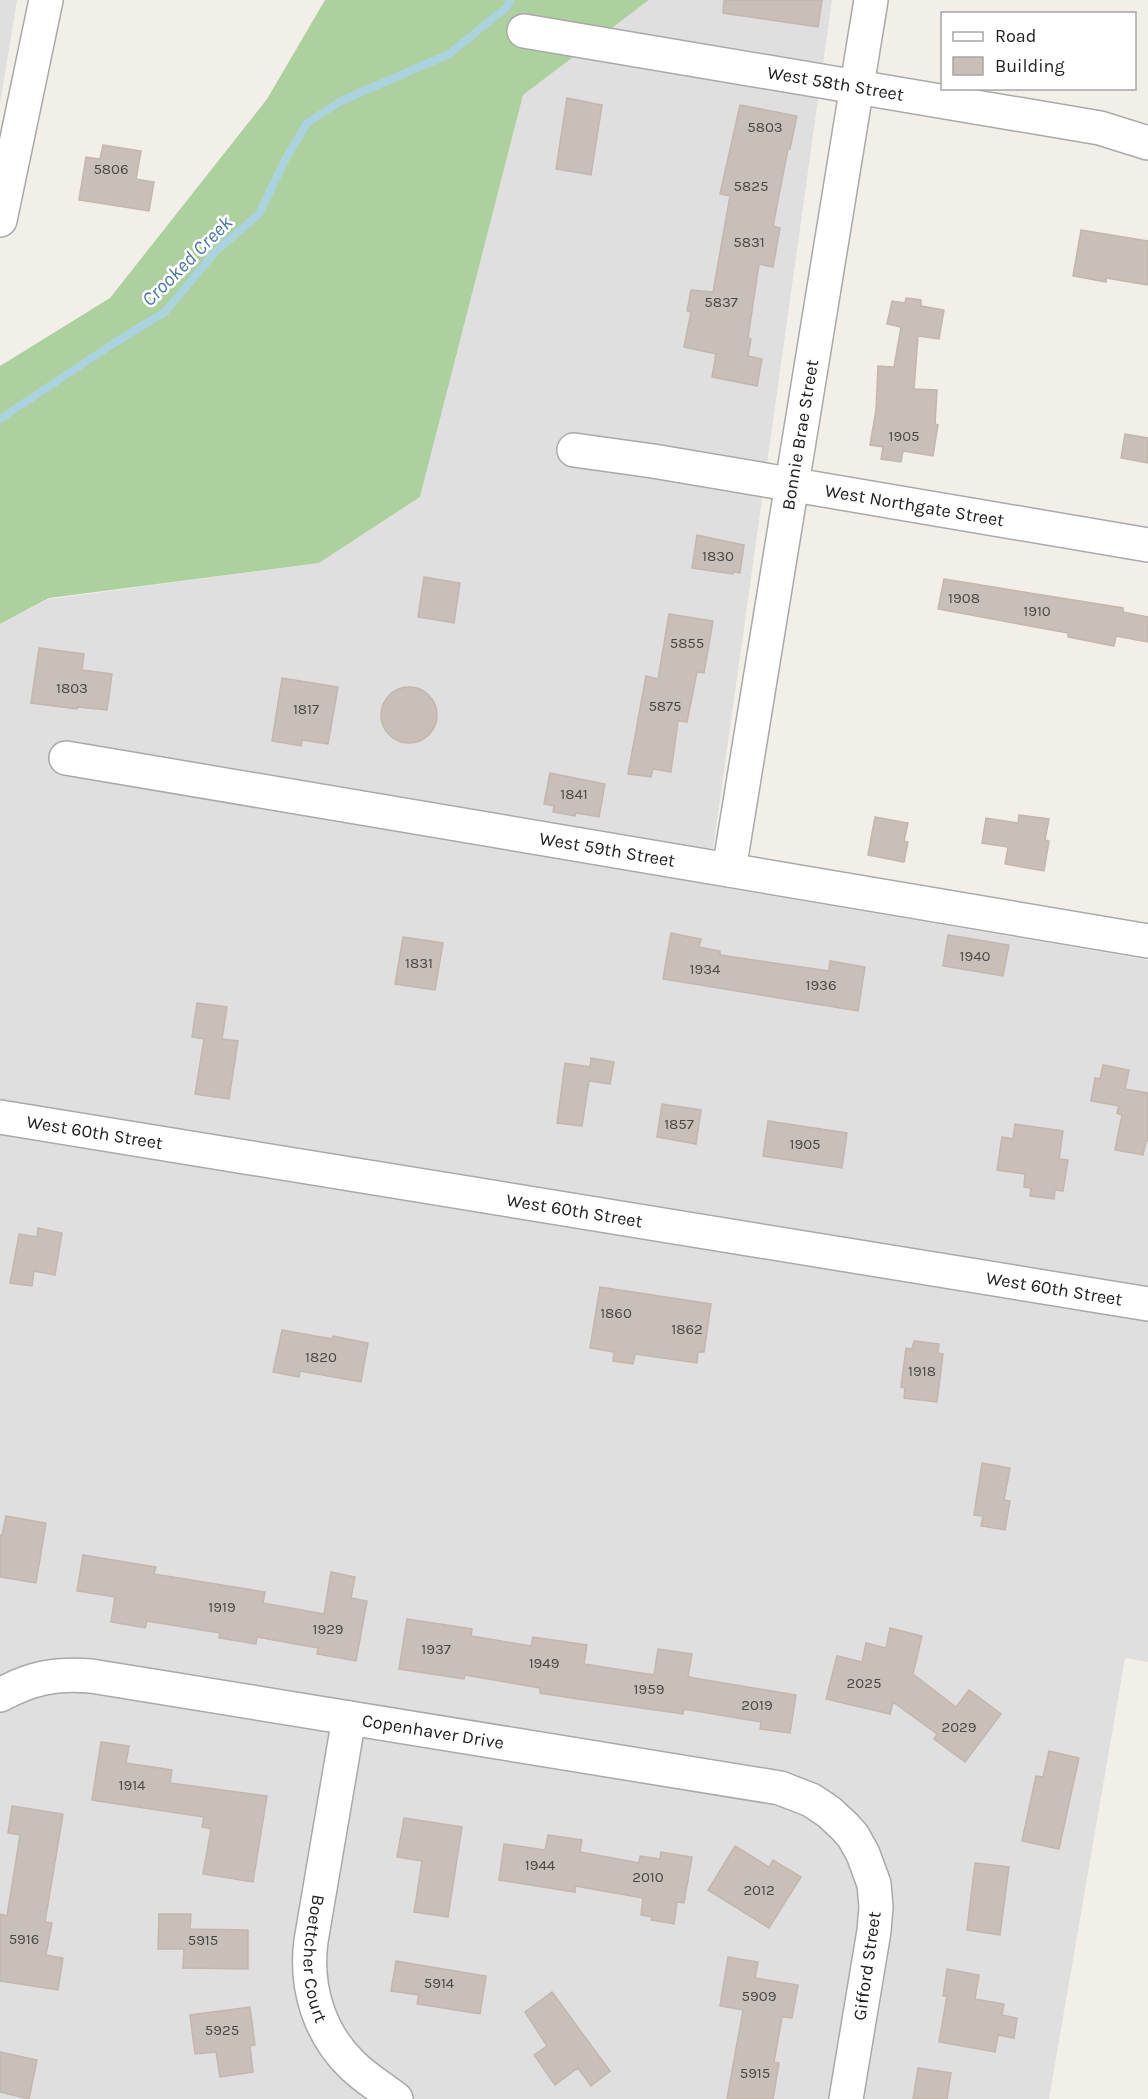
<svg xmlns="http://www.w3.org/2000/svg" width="1148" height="2099" font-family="Karla,sans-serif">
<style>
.residential{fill:#e0dfdf}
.forest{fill:#add19e}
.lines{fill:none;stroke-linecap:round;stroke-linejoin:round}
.stream{stroke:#aad3df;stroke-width:8}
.building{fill:#c7bfb8;stroke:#c4b6ab;stroke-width:1.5}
.minor-casing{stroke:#a9a9a9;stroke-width:36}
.minor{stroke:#fff;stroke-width:33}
.labels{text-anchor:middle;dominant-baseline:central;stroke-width:5;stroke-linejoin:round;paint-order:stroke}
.number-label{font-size:15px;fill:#4b4948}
.street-label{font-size:18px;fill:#222;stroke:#fff}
.water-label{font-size:20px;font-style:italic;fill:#4a7aab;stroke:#fff}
</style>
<rect width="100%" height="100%" fill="#f2efe9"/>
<path class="residential" d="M 0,0 L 17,0 L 0,104 Z
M 649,0 L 832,0 L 708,885 L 1148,960 L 1148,1662 L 1125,1658 L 1049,2099 L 0,2099 L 0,624 L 49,599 L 319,563 L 420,497 L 523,95 Z"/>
<path class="forest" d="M 325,0 L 649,0 L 523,95 L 420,497 L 319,563 L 49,598 L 0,624 L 0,366 L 110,298 L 267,99 Z"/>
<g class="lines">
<path class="stream" d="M 0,419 L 114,343 L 165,312 L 216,251 L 259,214 L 284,162 L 307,123 L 341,101 L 449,54 L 507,7 L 510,0"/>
</g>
<path class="building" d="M 724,0 L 822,0 L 818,27 L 723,13 Z
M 567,98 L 602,105 L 591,175 L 556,169 Z
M 740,105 L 797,116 L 790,149 L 788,149 L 773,226 L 780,228 L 773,267 L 759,264 L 748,338 L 751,339 L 748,356 L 762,359 L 757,386 L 712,377 L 716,354 L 684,347 L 691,312 L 687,311 L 691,290 L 713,292 L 730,196 L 720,194 Z
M 103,145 L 141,151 L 136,179 L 154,182 L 149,211 L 79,200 L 86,157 L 100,159 Z
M 1081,230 L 1148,241 L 1148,285 L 1106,278 L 1106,282 L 1073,276 Z
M 906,298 L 921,300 L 921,306 L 944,310 L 939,339 L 918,336 L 914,389 L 937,390 L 935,424 L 938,425 L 933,456 L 903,451 L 901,462 L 881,459 L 883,447 L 870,445 L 876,410 L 878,366 L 894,367 L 901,327 L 887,324 L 892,301 L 905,303 Z
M 1125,434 L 1148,438 L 1148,463 L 1121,458 Z
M 697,535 L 744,545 L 740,573 L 734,572 L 733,574 L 692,568 Z
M 424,577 L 460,583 L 454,623 L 418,617 Z
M 944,579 L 1123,608 L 1123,612 L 1148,617 L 1148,642 L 1116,636 L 1114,646 L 1068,637 L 1068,633 L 938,609 Z
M 669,614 L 713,621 L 704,673 L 697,672 L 687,722 L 678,721 L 671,772 L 653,769 L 651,777 L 628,774 L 646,676 L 658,679 Z
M 39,648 L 84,654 L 82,670 L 112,674 L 107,710 L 78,707 L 77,709 L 31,703 Z
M 282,678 L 338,687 L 328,744 L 302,740 L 301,746 L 272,741 Z
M381 715a28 28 0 1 1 56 0a28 28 0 1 1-56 0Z
M 550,773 L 605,784 L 599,817 L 576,813 L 575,816 L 553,812 L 554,806 L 544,804 Z
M 1019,815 L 1049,819 L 1045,840 L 1049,841 L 1044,871 L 1005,864 L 1008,847 L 982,843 L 986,818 L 1018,823 Z
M 875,817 L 908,823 L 904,841 L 908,842 L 904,862 L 868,855 Z
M 671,933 L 701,939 L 699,947 L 720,951 L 720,955 L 829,971 L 830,961 L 865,967 L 858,1011 L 663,979 Z
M 948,935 L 1009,945 L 1003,976 L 943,966 Z
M 403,937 L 443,943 L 435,990 L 395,984 Z
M 197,1003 L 227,1007 L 222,1039 L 238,1041 L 229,1099 L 195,1094 L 204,1039 L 192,1037 Z
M 591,1058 L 614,1062 L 610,1084 L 589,1081 L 582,1126 L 557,1123 L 565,1063 L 590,1067 Z
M 1103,1065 L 1129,1070 L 1125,1089 L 1148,1093 L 1148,1141 L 1146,1141 L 1143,1155 L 1115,1150 L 1122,1115 L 1117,1113 L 1119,1106 L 1091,1101 L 1095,1078 L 1100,1079 Z
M 662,1104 L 701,1110 L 696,1144 L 657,1137 Z
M 768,1121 L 847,1133 L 842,1168 L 763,1156 Z
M 1015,1124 L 1063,1131 L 1059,1159 L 1068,1160 L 1063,1191 L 1055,1190 L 1054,1199 L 1030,1196 L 1031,1188 L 1024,1187 L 1025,1174 L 997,1170 L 1002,1137 L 1013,1139 Z
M 38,1228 L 62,1233 L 55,1275 L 34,1271 L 32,1286 L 10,1283 L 19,1234 L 37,1237 Z
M 600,1287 L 711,1304 L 704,1352 L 698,1352 L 697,1363 L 635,1354 L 633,1364 L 613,1361 L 614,1352 L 590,1348 Z
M 282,1330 L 332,1339 L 333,1336 L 368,1343 L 361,1382 L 300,1371 L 299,1377 L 273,1372 Z
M 914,1341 L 939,1344 L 938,1353 L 943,1354 L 937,1402 L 904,1398 L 905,1388 L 901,1387 L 906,1348 L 912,1349 Z
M 982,1463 L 1010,1468 L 1004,1500 L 1010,1501 L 1005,1530 L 981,1526 L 983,1516 L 974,1515 Z
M 6,1516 L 46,1523 L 36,1583 L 0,1577 L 0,1535 L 2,1535 Z
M 83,1555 L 156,1567 L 154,1574 L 265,1592 L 263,1603 L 324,1614 L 331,1572 L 355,1577 L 351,1598 L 367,1601 L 356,1661 L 317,1654 L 318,1648 L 257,1637 L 256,1644 L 219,1638 L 220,1633 L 147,1621 L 145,1628 L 111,1622 L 115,1597 L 77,1591 Z
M 407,1619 L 472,1629 L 471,1636 L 531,1646 L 533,1637 L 587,1645 L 584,1664 L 654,1675 L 658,1649 L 692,1654 L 688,1677 L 796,1695 L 790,1733 L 760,1729 L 761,1722 L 684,1709 L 683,1714 L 578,1699 L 540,1693 L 540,1688 L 465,1675 L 464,1679 L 399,1669 Z
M 890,1628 L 922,1636 L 913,1674 L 956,1707 L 969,1690 L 1001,1714 L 965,1762 L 934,1739 L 937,1734 L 893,1702 L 890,1714 L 826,1699 L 837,1656 L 862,1662 L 866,1643 L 886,1648 Z
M 101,1742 L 129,1746 L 126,1763 L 172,1770 L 170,1783 L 267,1796 L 253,1882 L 203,1874 L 211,1829 L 202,1827 L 204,1817 L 92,1800 Z
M 1049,1751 L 1079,1758 L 1059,1849 L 1022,1841 L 1036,1776 L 1043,1777 Z
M 12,1806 L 63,1814 L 45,1922 L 52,1923 L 46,1955 L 63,1958 L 58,1990 L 0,1981 L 0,1914 L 7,1916 L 20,1835 L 8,1833 Z
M 404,1818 L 462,1827 L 448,1917 L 414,1912 L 422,1861 L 397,1857 Z
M 548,1835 L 582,1840 L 580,1852 L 639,1863 L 640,1856 L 660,1859 L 661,1852 L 692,1857 L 684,1903 L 677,1902 L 674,1924 L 651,1920 L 652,1917 L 641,1915 L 643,1898 L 575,1886 L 575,1892 L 499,1880 L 504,1844 L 545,1850 Z
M 735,1846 L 769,1867 L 773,1860 L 801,1877 L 769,1928 L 708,1890 Z
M 975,1863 L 1009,1867 L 1000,1935 L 967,1930 Z
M 159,1914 L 191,1914 L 190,1929 L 248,1930 L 248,1969 L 183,1968 L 184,1949 L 158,1949 Z
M 728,1957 L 758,1962 L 755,1978 L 798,1985 L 792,2018 L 782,2017 L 774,2062 L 779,2063 L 773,2099 L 727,2099 L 743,2010 L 720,2006 Z
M 396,1961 L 486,1976 L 480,2014 L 417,2004 L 419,1995 L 391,1991 Z
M 947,1969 L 979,1975 L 975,1999 L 1004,2004 L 1002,2015 L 1017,2018 L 1014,2038 L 998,2035 L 995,2052 L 939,2042 L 947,1996 L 943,1996 Z
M 552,1992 L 610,2071 L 591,2086 L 578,2068 L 555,2085 L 534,2055 L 547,2046 L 525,2012 Z
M 250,2007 L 255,2045 L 250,2046 L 253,2072 L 220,2077 L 216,2052 L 195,2054 L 190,2015 Z
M 0,2052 L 37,2060 L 29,2099 L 0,2092 Z
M 918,2068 L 951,2073 L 947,2099 L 913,2099 Z"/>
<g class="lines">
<defs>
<g id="minor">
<path id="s1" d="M 524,31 L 1100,128 L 1148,143"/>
<path d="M 0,220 L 46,0"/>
<path id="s2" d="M 574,450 L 653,461 L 1148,545"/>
<path id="s3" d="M 66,758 L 1148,941"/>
<path id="s4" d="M 729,870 L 871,0"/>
<path id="s5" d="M 0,1117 L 1148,1304"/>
<path id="s6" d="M 0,1695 C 31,1678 56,1673 91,1676 L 780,1788 L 811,1800 L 829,1812 L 845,1827 L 853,1836 L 863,1854 L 874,1884 L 876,1907 L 874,1931 L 846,2099"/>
<path id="s7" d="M 349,1718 L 311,1941 C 305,1987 319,2033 352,2065 C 365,2078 382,2088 396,2099"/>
</g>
</defs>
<use href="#minor" class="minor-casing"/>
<use href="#minor" class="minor"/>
</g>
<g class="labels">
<g class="number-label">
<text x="765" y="127">5803</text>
<text x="111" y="169">5806</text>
<text x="751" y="186">5825</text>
<text x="749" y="242">5831</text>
<text x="721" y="302">5837</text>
<text x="904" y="436">1905</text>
<text x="718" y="556">1830</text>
<text x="964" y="598">1908</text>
<text x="1037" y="611">1910</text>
<text x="687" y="643">5855</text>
<text x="72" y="688">1803</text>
<text x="665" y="706">5875</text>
<text x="306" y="709">1817</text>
<text x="574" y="794">1841</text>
<text x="975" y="956">1940</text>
<text x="419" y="963">1831</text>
<text x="705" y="969">1934</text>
<text x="821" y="985">1936</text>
<text x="679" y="1124">1857</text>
<text x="805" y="1144">1905</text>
<text x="616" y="1313">1860</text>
<text x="687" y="1329">1862</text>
<text x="321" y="1357">1820</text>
<text x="922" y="1371">1918</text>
<text x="222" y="1607">1919</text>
<text x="328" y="1629">1929</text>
<text x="436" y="1649">1937</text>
<text x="544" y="1663">1949</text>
<text x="864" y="1683">2025</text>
<text x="649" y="1689">1959</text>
<text x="757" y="1705">2019</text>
<text x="959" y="1727">2029</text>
<text x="132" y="1785">1914</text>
<text x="540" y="1865">1944</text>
<text x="648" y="1877">2010</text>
<text x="759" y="1890">2012</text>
<text x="24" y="1939">5916</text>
<text x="203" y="1940">5915</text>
<text x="439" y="1983">5914</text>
<text x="759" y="1996">5909</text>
<text x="222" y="2030">5925</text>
<text x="755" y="2073">5915</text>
</g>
<g class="street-label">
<text stroke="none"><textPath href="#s1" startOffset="316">West 58th Street</textPath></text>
<text stroke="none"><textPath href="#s4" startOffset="441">Bonnie Brae Street</textPath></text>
<text stroke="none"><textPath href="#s2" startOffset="345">West Northgate Street</textPath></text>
<text stroke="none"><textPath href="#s3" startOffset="549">West 59th Street</textPath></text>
<text stroke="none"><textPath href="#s5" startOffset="96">West 60th Street</textPath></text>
<text stroke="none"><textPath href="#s5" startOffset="582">West 60th Street</textPath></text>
<text stroke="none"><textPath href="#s5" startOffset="1068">West 60th Street</textPath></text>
<text stroke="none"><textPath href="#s6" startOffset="441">Copenhaver Drive</textPath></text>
<text stroke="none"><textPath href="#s7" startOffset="244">Boettcher Court</textPath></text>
<text transform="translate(867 1966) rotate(-82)">Gifford Street</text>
</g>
<g class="water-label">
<text transform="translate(187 261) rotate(-45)">Crooked Creek</text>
</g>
</g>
<rect x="941" y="12" width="195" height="78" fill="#ffffff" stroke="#a7a7a7" stroke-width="1.5"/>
<rect x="953" y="32" width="30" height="9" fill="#ffffff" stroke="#a7a7a7" stroke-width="1.5"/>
<text x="995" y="42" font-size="18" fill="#222222">Road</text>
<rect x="953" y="57" width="30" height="18" fill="#c7bfb8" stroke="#a7a7a7" stroke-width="1.5"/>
<text x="995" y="72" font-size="18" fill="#222222">Building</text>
</svg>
